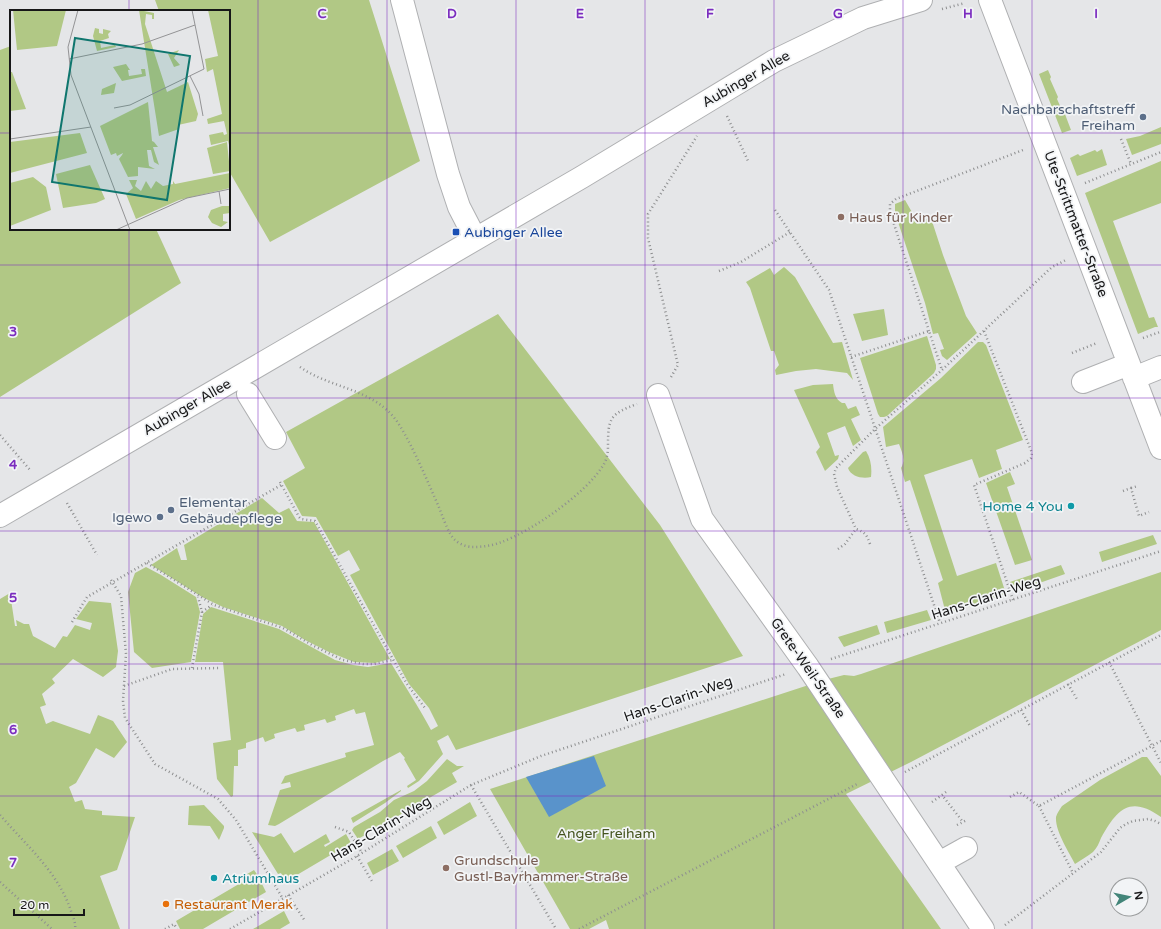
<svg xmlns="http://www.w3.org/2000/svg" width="1161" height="929" font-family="'Varela Round',sans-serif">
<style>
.green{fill:#b1c885}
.water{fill:#5993cb}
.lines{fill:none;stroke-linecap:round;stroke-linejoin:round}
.minor-casing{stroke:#afb0b2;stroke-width:24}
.path{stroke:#8e8f90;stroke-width:2.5;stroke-dasharray:1 3;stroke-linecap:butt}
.minor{stroke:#fff;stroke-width:22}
.grid{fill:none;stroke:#7b2cbf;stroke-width:1;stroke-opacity:0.55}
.service-dot{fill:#5c6f8a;stroke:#f2f4f6;stroke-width:1.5}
.education-dot{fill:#8d6e63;stroke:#f2f4f6;stroke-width:1.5}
.transit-dot{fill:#1a4fb4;stroke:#f2f4f6;stroke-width:1.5}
.culture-dot{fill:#0f9aa8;stroke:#f2f4f6;stroke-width:1.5}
.food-dot{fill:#e8710a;stroke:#f2f4f6;stroke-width:1.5}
.labels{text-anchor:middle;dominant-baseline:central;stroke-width:3.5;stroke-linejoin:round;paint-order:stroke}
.street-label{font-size:14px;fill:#171718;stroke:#f2f4f6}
.service-label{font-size:14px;fill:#4e5e75;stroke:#f2f4f6;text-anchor:end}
.education-label{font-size:14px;fill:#785e54;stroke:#f2f4f6;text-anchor:start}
.transit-label{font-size:14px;fill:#164399;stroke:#f2f4f6;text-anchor:start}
.culture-label{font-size:14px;fill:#0d838f;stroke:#f2f4f6;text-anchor:end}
.park-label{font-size:14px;fill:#44541e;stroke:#f2f4f6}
.food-label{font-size:14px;fill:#c56008;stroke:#f2f4f6;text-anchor:start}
.inset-road{fill:none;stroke:#939395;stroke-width:1}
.view{fill:#0f766e;fill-opacity:0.15;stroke:#0f766e;stroke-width:2}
.inset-edge{fill:none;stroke:#171718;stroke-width:2}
.grid-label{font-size:13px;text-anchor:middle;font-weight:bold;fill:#7b2cbf;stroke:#f2f4f6;stroke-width:3.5;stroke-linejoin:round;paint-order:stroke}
</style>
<rect width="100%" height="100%" fill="#e5e6e8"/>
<path class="green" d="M 155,0 L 369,0 L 420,161 L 270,242 L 229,171 L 229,11 L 159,11 Z
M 11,46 L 11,229 L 156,229 L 181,283 L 0,397 L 0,50 Z
M 1048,70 L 1051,77 L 1050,79 L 1058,97 L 1057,99 L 1061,108 L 1063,109 L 1071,130 L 1062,133 L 1039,74 Z
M 1161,127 L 1161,144 L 1132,155 L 1126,139 L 1140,136 Z
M 1102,149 L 1107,165 L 1077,176 L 1070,158 L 1078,154 L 1080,156 L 1095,150 L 1097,152 Z
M 1161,161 L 1161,203 L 1113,221 L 1149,318 L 1154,317 L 1158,327 L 1155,327 L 1138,334 L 1085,193 Z
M 905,200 L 917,221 L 931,218 L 943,255 L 966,316 L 977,333 L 947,360 L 942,356 L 940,350 L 944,349 L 938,333 L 933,334 L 925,303 L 895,213 L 895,204 Z
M 784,267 L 795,277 L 833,343 L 842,342 L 853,380 L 847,373 L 816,369 L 796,371 L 776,375 L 775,370 L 779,365 L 774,351 L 771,351 L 750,288 L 746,282 L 770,268 L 774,275 Z
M 884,309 L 888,335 L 862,341 L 853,314 Z
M 498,314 L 660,525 L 743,656 L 456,750 L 448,735 L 437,741 L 443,754 L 419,781 L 408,788 L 407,786 L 416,780 L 404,759 L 405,758 L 400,752 L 383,761 L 279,824 L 275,826 L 268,825 L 280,790 L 291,787 L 290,782 L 281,784 L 285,776 L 346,757 L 345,753 L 374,745 L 365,712 L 356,714 L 354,709 L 335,716 L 336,720 L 327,723 L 325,719 L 304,725 L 305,730 L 297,732 L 295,728 L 274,734 L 275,738 L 265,742 L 263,737 L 246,743 L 246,748 L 238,750 L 238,766 L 234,766 L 233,796 L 231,797 L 217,779 L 213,743 L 231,740 L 223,662 L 195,662 L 203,614 L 211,607 L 279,629 L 335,660 L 353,665 L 368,667 L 391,663 C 404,685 419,707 431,730 L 438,726 L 429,708 L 409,684 L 350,575 L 360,570 L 349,550 L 338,556 L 316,517 L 302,516 L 283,481 L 305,468 L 286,432 Z
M 927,336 L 936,365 L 936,369 L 934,373 L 887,416 L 884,417 L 880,417 L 878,414 L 860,358 Z
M 978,342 L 983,342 L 986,345 L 1023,440 L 996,450 L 1002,469 L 979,478 L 972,459 L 924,475 L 957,576 L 996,563 L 1006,594 L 946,614 L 938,583 L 943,580 L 910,480 L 905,482 L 901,468 C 906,460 902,452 899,444 L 886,447 L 883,427 L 941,378 Z
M 833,384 C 834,392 835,399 842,403 L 845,403 L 848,409 L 856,406 L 860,415 L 851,419 L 861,440 L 853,446 L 845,426 L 827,433 L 835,456 L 839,455 L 838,459 L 825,471 L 816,452 L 820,447 L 794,390 L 813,385 Z
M 866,451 C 871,459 872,468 871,477 C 863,479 851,477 848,468 L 863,452 Z
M 1010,472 L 1015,484 L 1007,487 L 1032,560 L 1015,565 L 986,483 Z
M 262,498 L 279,513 L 289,508 L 297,521 L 314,522 L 390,659 L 375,663 L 354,662 L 329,652 L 305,640 L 282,626 L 223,607 L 202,597 L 151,565 L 177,548 L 181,560 L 187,560 L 184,545 Z
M 1153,535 L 1157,544 L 1102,562 L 1099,552 Z
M 1061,565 L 1065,574 L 1014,592 L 1010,582 Z
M 146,567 L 161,575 L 196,597 L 200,612 L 191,662 L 152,668 L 134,652 L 128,592 L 135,573 Z
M 1161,572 L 1161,630 L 911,762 L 846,794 L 941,929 L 609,929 L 606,920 L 589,929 L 570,929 L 490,789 L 824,680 L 844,675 L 854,676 L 861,674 Z
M 10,593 L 15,626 L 17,626 L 16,620 L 24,624 L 29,624 L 33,636 L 55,648 L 63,636 L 67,637 L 75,625 L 90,630 L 92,623 L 76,619 L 89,601 L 111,603 L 118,651 L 116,667 L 103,677 L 73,659 L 52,679 L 55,683 L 42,694 L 46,705 L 40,707 L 46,724 L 53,721 L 90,734 L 98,715 L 113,721 L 127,742 L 114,758 L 96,748 L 76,783 L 69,787 L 75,802 L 82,800 L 85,809 L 102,811 L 102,815 L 135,817 L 117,870 L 100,876 L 120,929 L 0,929 L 0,599 Z
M 927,610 L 931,620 L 887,633 L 884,622 Z
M 877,625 L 880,634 L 844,647 L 838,637 Z
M 1142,757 L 1147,757 L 1161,776 L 1161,817 C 1130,795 1117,809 1101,838 C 1099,843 1097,848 1093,852 C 1088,856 1081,860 1075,864 C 1069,852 1055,831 1056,817 C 1057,813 1060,809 1062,806 L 1100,780 Z
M 447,759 L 457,766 L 464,766 L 452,773 L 457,782 L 358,839 L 352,830 L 354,827 L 380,812 L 394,800 L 414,791 L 427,781 Z
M 401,790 L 401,791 L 385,803 L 353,823 L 351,818 Z
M 470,802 L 477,816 L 444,835 L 437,822 Z
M 204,805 L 224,826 L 224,828 L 219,840 L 210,826 L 188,825 L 189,806 Z
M 431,826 L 437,838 L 403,858 L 396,846 Z
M 252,832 L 274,837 L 281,833 L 294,853 L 326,834 L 330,842 L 324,845 L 325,847 L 346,834 L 351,843 L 285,882 L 281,873 L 278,874 Z
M 392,849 L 399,861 L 373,875 L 367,863 Z
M 254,870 L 263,883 L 262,884 L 266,892 L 203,929 L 180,929 L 176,921 L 244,881 L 242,877 Z
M 284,911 L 290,923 L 280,929 L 253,929 Z"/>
<path class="water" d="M 594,756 L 606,786 L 549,817 L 526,777 Z"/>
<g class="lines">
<defs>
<path id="minor" d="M 402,0 L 448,174 L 459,207 L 475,238
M 990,0 L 1161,448
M 1134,378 L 1161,367
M 1083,382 L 1129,364
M 248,394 L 275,438
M 658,395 L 702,519 L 808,667 L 983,929
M 0,516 L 582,177 L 774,61 L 863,18 L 921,0
M 939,863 L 966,848"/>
</defs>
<use href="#minor" class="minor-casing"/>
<path class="path" d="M 942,9 L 965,3
M 727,116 L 749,163
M 1121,139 L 1131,164
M 1085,183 L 1161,152
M 775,210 L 829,290 L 940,623
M 719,271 L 741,262 L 790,232
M 929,331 L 890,212 L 890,204 L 896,199 L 1023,150
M 984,331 L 1032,453 L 1031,458 L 1025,463 L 974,485 L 1013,600
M 1143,338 L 1160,332
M 1072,353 L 1097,343
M 851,357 L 929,331 L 942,370
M 300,367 C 333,390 377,388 400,426 C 415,451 426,478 438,505 C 442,514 448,534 455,540 C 459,544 467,547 472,547 C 481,547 490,546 499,543 C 531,532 587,493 604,464 C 607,459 608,452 608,446 C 608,418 610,414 637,404
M 671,377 L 678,365 L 648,238 L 648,214 L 697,136
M 0,435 L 31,471
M 280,482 L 299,517 L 301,519 L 315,521 L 407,684 L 425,708
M 1131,488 L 1138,486
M 1123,491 L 1131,488 L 1139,516 L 1149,512
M 67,503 L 97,555
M 870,544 C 867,535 865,532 856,529 L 837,487 L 834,474 L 836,468 L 875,429 L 942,370 L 1052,267 L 1066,260
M 838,549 L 845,544 L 856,529
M 147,563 L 214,605 L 283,628 L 312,645 L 343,660 L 363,664 L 373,664 L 393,660
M 111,580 L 121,596 L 126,654 L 123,701 L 125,718 L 155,764 L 218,799 L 236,820 L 283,899
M 202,612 L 212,605
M 72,622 L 87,597 L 281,485
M 831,659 L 1161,551
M 1109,662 L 1161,763
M 192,668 L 202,612 L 198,597
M 1068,684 L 1078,701
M 124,686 L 172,669 L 220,668
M 1021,710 L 1030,726
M 905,772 L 1161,635
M 471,785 L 556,929
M 946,792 L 942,795 L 963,822
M 1010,797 L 1019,792 L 1039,806 L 1161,741
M 932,802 L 942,795
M 1039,806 L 1073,873
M 0,815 C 26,845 58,872 71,911 C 73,917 76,923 75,929
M 957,825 L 967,820
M 335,827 L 349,832 L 362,853
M 357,856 L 373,883
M 0,882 L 52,929
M 515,882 L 525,876
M 288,895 L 305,921
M 1005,925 L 1101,852 L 1120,828 L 1126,824 L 1133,821 L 1148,819 L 1155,821 L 1161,824
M 165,929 L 174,924 L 177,929
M 230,929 L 357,856 L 471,785 L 541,756 L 786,674
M 579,929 L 859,783"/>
<use href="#minor" class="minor"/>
</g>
<path class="grid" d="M 129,0 L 129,11M 258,0 L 258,929M 387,0 L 387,929M 516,0 L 516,929M 645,0 L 645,929M 774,0 L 774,929M 903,0 L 903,929M 1032,0 L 1032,929M 0,133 L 11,133M 229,133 L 1161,133M 129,229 L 129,929M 0,265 L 1161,265M 0,398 L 1161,398M 0,531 L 1161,531M 0,664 L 1161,664M 0,796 L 1161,796"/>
<g class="service-dot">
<circle cx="1143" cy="117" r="4"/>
<circle cx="171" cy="510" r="4"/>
<circle cx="160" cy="517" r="4"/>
</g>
<g class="education-dot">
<circle cx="841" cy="217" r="4"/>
<circle cx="446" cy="868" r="4"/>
</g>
<rect class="transit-dot" x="452" y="228" width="8" height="8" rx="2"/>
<g class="culture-dot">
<circle cx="1071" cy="506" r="4"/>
<circle cx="214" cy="878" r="4"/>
</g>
<circle class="food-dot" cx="166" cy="904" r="4"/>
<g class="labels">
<g class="street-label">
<text transform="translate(746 79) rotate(-30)">Aubinger Allee</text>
<text transform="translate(1076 224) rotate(69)">Ute-Strittmatter-Straße</text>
<text transform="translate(187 407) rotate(-30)">Aubinger Allee</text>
<text transform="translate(986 598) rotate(-18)">Hans-Clarin-Weg</text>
<text transform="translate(808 668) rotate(55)">Grete-Weil-Straße</text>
<text transform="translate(678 699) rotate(-19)">Hans-Clarin-Weg</text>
<text transform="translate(381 829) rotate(-31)">Hans-Clarin-Weg</text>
</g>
<g class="service-label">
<text x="1135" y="109">Nachbarschaftstreff<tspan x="1135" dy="16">Freiham</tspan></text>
<text x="179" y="502" text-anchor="start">Elementar<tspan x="179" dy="16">Gebäudepflege</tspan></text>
<text x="152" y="517">Igewo</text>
</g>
<g class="education-label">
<text x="849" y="217">Haus für Kinder</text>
<text x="454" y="860">Grundschule<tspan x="454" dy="16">Gustl-Bayrhammer-Straße</tspan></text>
</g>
<g class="transit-label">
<text x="464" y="232">Aubinger Allee</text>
</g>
<g class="culture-label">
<text x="1063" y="506">Home 4 You</text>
<text x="222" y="878" text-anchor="start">Atriumhaus</text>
</g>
<g class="park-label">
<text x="606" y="833">Anger Freiham</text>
</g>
<g class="food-label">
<text x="174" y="904">Restaurant Merak</text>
</g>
</g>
<g transform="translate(10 10)">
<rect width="220" height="220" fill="#e5e6e8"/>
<path d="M 3,0 L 56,0 L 47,36 L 7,40 ZM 129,0 L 144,3 L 144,9 L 142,9 L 142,5 L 136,4 L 135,14 L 157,82 L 178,72 L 188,104 L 186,111 L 168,115 L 169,119 L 149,126 ZM 198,0 L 220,0 L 220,139 L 218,131 L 201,135 L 199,125 L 213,122 L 214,125 L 217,124 L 214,111 L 198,114 L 197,109 L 212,104 L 203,59 L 197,62 L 195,49 L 208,46 ZM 85,18 L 89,19 L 89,23 L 93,24 L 93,19 L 101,21 L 98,24 L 99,28 L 90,31 L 91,38 L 105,35 L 106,37 L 87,41 L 83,26 ZM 169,40 L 164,48 L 170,55 L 164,57 L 158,44 ZM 116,54 L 120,60 L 118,60 L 119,66 L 132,64 L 131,59 L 135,59 L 136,66 L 112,71 L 103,57 ZM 0,62 L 2,62 L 16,99 L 0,101 ZM 106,73 L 104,83 L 91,85 L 92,79 ZM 138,92 L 142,131 L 144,132 L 148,137 L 143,137 L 149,155 L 144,152 L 141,140 L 137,140 L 139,156 L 145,159 L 128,157 L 128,166 L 118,167 L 109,149 L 112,145 L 113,143 L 107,146 L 106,143 L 101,145 L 90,116 ZM 70,123 L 77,143 L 0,163 L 0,132 ZM 217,132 L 220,161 L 203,164 L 197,138 ZM 80,155 L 95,189 L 86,193 L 53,198 L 46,164 ZM 220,163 L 220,178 L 169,190 L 126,209 L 116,184 L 123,178 L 119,170 L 127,170 L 125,176 L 131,181 L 136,171 L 141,179 L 146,171 L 153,176 L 163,174 L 163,171 L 165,174 ZM 23,167 L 36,177 L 41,200 L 0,216 L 0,173 ZM 212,196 L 220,196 L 220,203 L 213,204 L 213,211 L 218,212 L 211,217 L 202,213 L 198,207 L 201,200 Z" fill="#b1c885"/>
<path class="inset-road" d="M 68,0 L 58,37 L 61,65 L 120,220M 59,49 L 132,34 L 185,15M 180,66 L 189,84 L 193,106M 104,98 L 120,95 L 194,59 L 182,0M 0,129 L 81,117M 209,181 L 211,194M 106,220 L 177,188 L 220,179"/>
<path class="view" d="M 65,28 L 180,46 L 157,190 L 42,172 Z"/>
<rect width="220" height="220" class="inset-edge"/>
</g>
<g class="grid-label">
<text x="322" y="18">C</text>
<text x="452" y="18">D</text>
<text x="580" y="18">E</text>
<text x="710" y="18">F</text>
<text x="838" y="18">G</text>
<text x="968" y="18">H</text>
<text x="1096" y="18">I</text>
<text x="13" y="336">3</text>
<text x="13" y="469">4</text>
<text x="13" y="602">5</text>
<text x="13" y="734">6</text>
<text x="13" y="867">7</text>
</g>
<g transform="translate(1129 897) rotate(81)"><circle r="19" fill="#f2f4f6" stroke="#9a9c9d"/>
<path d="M0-3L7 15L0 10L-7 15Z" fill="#428579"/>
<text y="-6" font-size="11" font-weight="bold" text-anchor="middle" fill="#171718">N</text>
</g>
<path d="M14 909v6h70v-6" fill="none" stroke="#171718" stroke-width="2"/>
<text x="20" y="909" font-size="12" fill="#171718" stroke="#f2f4f6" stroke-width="3" paint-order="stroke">20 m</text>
</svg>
